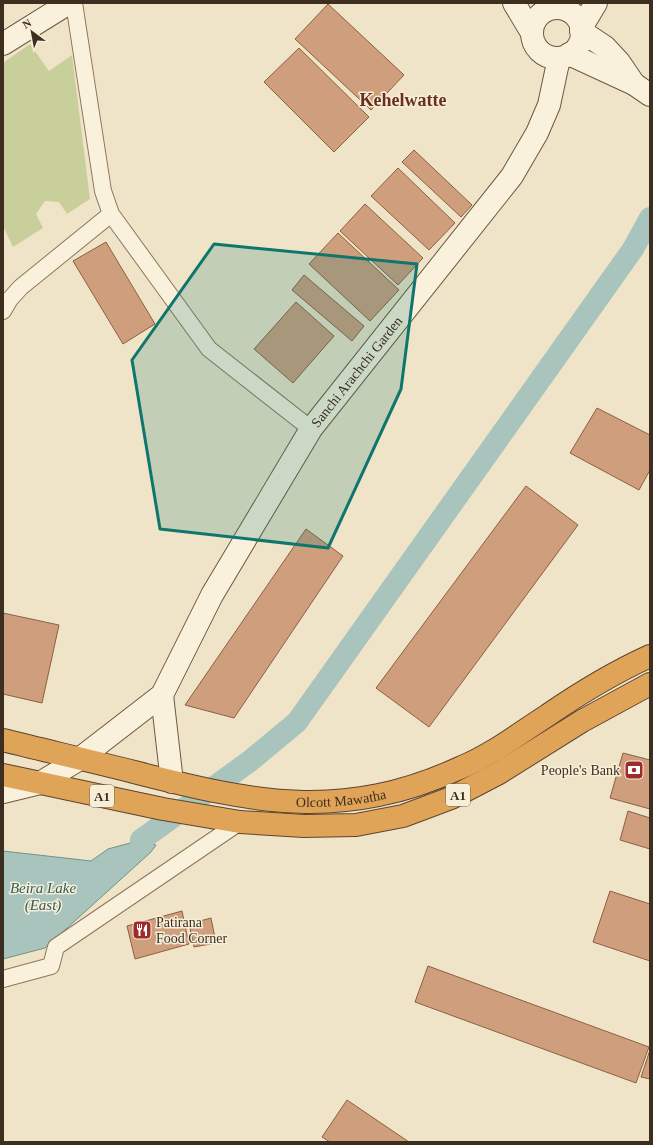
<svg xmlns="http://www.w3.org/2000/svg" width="653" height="1145" font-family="'Times New Roman',serif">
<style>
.green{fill:#c9cf9b}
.water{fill:#a9c4bc;stroke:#6f938a}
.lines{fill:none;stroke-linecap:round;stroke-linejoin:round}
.canal{stroke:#a9c4bc;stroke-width:22}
.building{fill:#cf9f7d;stroke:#8d5f41}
.street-casing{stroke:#8d765c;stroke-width:18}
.secondary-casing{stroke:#6f573f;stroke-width:24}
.highway-casing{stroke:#5b4430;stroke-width:24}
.street{stroke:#faf1dc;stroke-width:16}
.secondary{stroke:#faf1dc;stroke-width:22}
.highway{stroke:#e0a458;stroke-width:22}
.marked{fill:#0f766e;fill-opacity:0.2;stroke:#0f766e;stroke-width:3;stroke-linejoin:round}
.labels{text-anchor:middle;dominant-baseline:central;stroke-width:3;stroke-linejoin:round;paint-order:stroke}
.shield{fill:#f7eed8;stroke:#756857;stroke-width:1}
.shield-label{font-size:13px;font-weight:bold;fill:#3d2e20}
.street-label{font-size:14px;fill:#3d2e20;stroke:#f7eed8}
.poi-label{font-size:14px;fill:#3d2e20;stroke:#f7eed8;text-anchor:end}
.water-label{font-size:15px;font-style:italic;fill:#2f5d5a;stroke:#f7eed8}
.district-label{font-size:18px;font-weight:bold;fill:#6b2e1e;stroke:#f7eed8}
</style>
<rect width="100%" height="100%" fill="#f0e4c8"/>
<path class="green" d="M 30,44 L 49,71 L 72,55 L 90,199 L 67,214 L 59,202 L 45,201 L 36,214 L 43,228 L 13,247 L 3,226 L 3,63 Z"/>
<path class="water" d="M 141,840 L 156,845 L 151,852 L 45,948 L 3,959 L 3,851 L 91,861 L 108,849 Z"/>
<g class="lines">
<path class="canal" d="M 141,840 L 250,761 L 297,722 L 633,249 L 650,218"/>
</g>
<path class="building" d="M 328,4 L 404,75 L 371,110 L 295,39 Z
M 299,48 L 369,117 L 334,152 L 264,82 Z
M 414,150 L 472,205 L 461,217 L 402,162 Z
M 398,168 L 455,223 L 429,250 L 371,196 Z
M 365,204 L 423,258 L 398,285 L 340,231 Z
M 338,233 L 399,290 L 370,321 L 309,264 Z
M 106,242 L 155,324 L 123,344 L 73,261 Z
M 304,275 L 364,326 L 352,341 L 292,290 Z
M 296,302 L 334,336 L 293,383 L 254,349 Z
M 597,408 L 650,435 L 650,470 L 639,490 L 570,453 Z
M 526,486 L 578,525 L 429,727 L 376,688 Z
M 306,529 L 343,556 L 234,718 L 185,705 Z
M 3,613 L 59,625 L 42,703 L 3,694 Z
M 623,753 L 650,760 L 650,809 L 610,798 Z
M 628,811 L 650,818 L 650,849 L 620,840 Z
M 610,891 L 650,904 L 650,961 L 593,942 Z
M 182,911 L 189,944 L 135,959 L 127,926 Z
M 211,918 L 216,943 L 194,947 L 189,924 Z
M 428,966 L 649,1047 L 636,1083 L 415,1002 Z
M 650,1050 L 650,1079 L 641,1077 Z
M 347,1100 L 409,1142 L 330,1142 L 322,1137 Z"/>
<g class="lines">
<defs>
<path id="street" d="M 74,3 L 103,191 L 111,214 L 209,349 L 311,429
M 3,311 L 10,299 L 21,287 L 111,214
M 3,979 L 51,966 L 56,947 L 240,822"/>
<g id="secondary">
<path d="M 514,3 L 532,33"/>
<circle cx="557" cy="33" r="25"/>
<path d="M 581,28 L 596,3"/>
<path d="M 581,31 L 605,47 L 619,62 L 634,84 L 650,95"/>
<path d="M 3,44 L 69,3"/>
<path d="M 569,54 L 634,84"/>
<path d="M 162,695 L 172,782"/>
<path id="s1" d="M 3,792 L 40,783 L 78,760 L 162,695 L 212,595 L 311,429 L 512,176 L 537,133 L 549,105 L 559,58"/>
</g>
<g id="highway">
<path id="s2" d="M 3,740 C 47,751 91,761 134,772 C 255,803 343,822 462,767 C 493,754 520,733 548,715 C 580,693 615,672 650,656"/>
<path d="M 3,775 L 163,809 L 240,822 L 304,826 L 356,825 L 403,816 L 451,798 L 499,773 L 582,721 L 650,684"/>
</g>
</defs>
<use href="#street" class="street-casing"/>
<use href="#secondary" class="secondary-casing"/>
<use href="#highway" class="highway-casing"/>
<use href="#street" class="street"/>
<use href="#secondary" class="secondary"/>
<use href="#highway" class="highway"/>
</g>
<path class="marked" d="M 214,244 L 417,264 L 401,389 L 328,548 L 160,529 L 132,360 Z"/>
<defs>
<symbol id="bank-square" viewBox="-11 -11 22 22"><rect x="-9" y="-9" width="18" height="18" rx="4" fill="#9e2a2b" stroke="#f7eed8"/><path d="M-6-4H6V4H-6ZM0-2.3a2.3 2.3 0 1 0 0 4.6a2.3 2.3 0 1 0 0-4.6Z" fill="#fff"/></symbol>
<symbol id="restaurant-square" viewBox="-11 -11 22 22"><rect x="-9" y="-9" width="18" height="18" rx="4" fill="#9e2a2b" stroke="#f7eed8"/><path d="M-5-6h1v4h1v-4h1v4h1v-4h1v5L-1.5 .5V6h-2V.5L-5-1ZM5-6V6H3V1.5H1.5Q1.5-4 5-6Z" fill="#fff"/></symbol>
</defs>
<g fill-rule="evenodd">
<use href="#bank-square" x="623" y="759" width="22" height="22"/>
<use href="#restaurant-square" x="131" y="919" width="22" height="22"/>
</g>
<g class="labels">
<g class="shield">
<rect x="446" y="784" width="24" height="22" rx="3"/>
<rect x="90" y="785" width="24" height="22" rx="3"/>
</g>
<g class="shield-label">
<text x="458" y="795">A1</text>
<text x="102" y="796">A1</text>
</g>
<g class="street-label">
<text stroke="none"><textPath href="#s1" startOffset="567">Sanchi Arachchi Garden</textPath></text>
<text stroke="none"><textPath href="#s2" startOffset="345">Olcott Mawatha</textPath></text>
</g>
<g class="poi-label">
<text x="620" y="770">People's Bank</text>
<text x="156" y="922" text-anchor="start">Patirana<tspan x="156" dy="16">Food Corner</tspan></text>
</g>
<g class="water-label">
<text x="43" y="888">Beira Lake<tspan x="43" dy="17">(East)</tspan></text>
</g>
<g class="district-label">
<text x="403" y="100">Kehelwatte</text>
</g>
</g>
<rect width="653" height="1145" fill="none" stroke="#3d2e20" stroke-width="8"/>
<g transform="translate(32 32) rotate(328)" stroke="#f7eed8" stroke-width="3" paint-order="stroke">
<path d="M0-3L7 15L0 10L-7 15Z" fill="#3d2e20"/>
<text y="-6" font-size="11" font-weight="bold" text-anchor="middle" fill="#3d2e20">N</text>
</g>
</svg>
